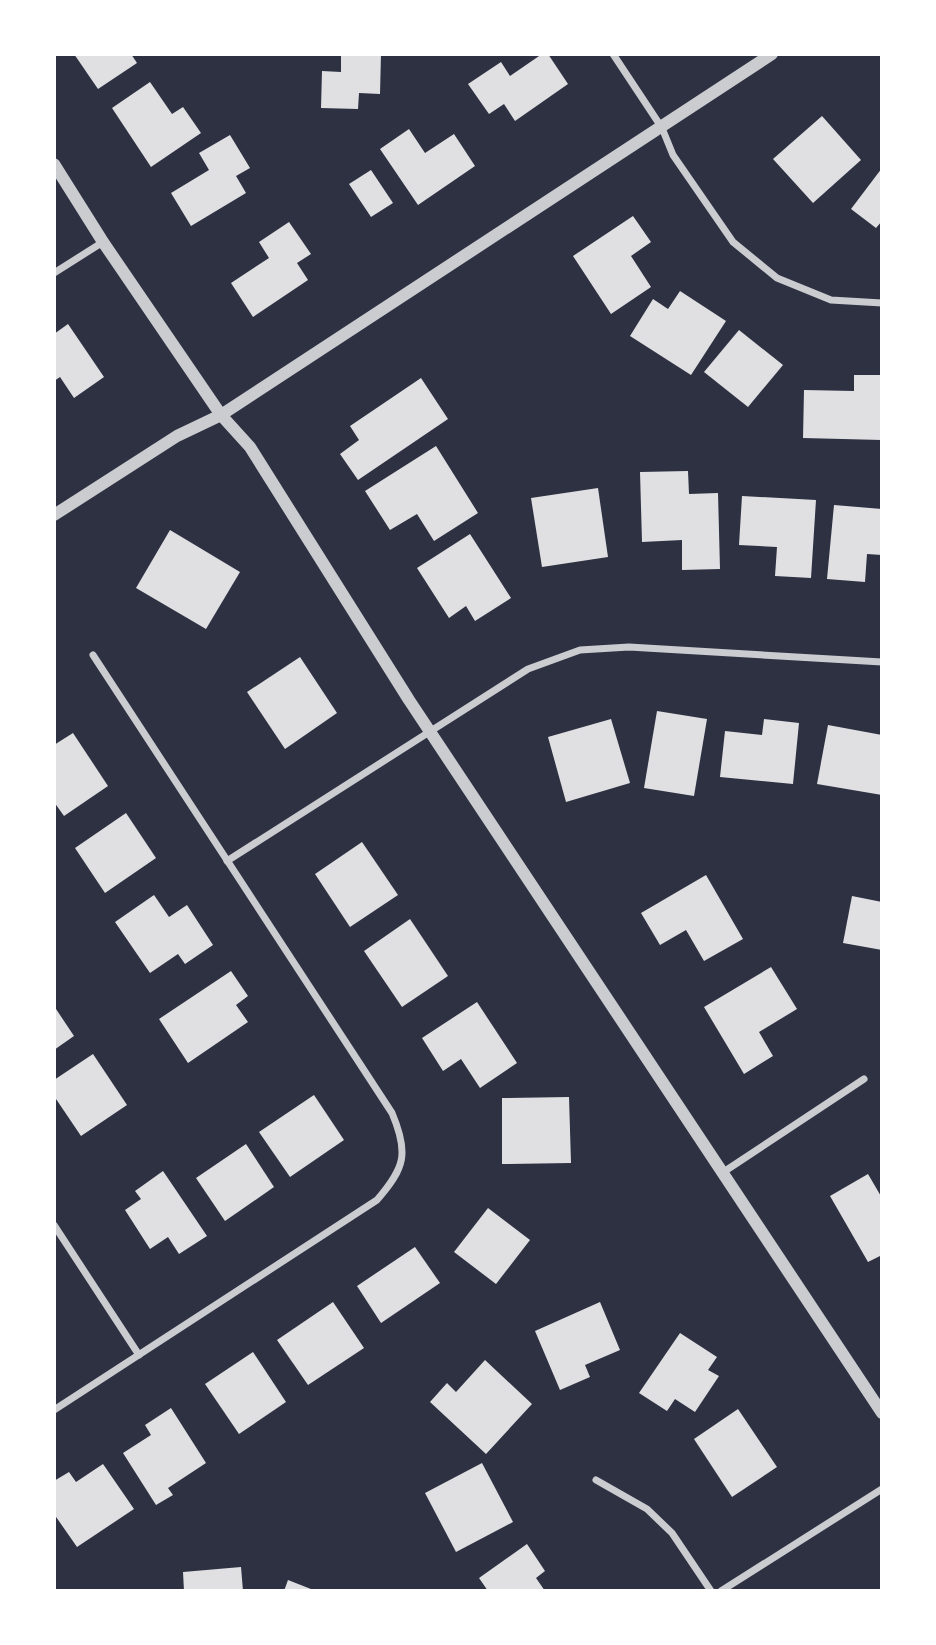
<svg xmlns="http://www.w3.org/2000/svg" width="936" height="1645" viewBox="0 0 936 1645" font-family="'Fira Sans',sans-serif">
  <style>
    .building { fill: #e0e0e3 }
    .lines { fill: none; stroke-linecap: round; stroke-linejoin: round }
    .minor { stroke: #caccd0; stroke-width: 7 }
    .tertiary { stroke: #caccd0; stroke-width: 12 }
  </style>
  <rect width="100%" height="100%" fill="#2d3142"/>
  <g class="building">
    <path d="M74 54H131L137 63 98 89Z"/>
    <path d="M341 54H381L380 94 359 93 358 109 321 108 322 71 341 72Z"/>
    <path d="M542 54H548L568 84 515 121 504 104 489 114 468 84 501 62 510 76Z"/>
    <path d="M150 82 172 114 183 107 201 133 151 167 112 108Z"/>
    <path d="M822 116 861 160 813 203 773 159Z"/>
    <path d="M409 129 425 153 454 134 475 166 418 205 380 149Z"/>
    <path d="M230 135 250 168 236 176 246 193 191 226 171 193 209 170 199 153Z"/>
    <path d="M882 168V221L876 228 851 209Z"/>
    <path d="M371 170 393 203 371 217 349 184Z"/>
    <path d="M633 216 651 242 631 256 651 287 611 314 573 256Z"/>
    <path d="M289 222 311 254 297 263 308 280 253 317 231 283 269 258 259 242Z"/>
    <path d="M680 291 726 321 691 375 630 336 653 299 668 309Z"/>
    <path d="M68 324 104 377 74 398 60 377 54 381V334Z"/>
    <path d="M739 330 783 365 748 407 704 372Z"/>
    <path d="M854 375H882V440L803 438 804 390 854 391Z"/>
    <path d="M421 378 448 419 358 480 340 454 359 440 350 426Z"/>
    <path d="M436 446 478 513 434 541 417 514 390 530 365 491Z"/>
    <path d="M688 471 689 494 718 493 720 569 682 570V540L642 542 640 472Z"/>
    <path d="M598 488 608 557 542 567 531 498Z"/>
    <path d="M742 496 816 500 811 578 775 576 777 547 739 545Z"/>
    <path d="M834 505 882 509V555L867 554 865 582 827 579Z"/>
    <path d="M170 530 240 572 206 629 136 588Z"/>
    <path d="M470 534 511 598 475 621 466 606 449 618 417 568Z"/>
    <path d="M300 657 337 713 285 749 247 692Z"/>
    <path d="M657 711 707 719 694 796 644 788Z"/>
    <path d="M611 719 630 783 566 802 548 737Z"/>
    <path d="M764 719 799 723 793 784 720 777 725 731 762 735Z"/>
    <path d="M828 725 882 735V795L817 784Z"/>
    <path d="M73 733 108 786 64 816 54 802V745Z"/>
    <path d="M126 813 156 858 105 893 75 848Z"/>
    <path d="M362 842 398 895 350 927 315 874Z"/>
    <path d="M706 875 743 939 704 961 686 930 660 945 641 913Z"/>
    <path d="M154 895 169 917 187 905 213 945 185 964 178 954 150 973 115 922Z"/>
    <path d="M852 896 882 902V950L843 943Z"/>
    <path d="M410 919 448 976 402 1007 364 951Z"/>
    <path d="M771 967 797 1009 759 1032 773 1056 744 1074 704 1007Z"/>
    <path d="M231 971 248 996 236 1005 248 1022 188 1063 159 1019Z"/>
    <path d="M477 1002 517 1063 480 1088 461 1059 443 1071 422 1038Z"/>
    <path d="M54 1006 74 1036 54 1050Z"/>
    <path d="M93 1054 127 1105 81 1136 54 1096V1080Z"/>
    <path d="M314 1095 344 1140 290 1177 259 1132Z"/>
    <path d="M569 1097 571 1163 502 1164V1098Z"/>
    <path d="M246 1144 274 1187 225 1221 196 1178Z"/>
    <path d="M163 1171 207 1236 179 1254 168 1237 150 1249 125 1210 141 1199 135 1191Z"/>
    <path d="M868 1174 882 1198V1255L868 1262 830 1196Z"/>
    <path d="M488 1208 530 1240 496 1284 454 1252Z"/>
    <path d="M415 1247 440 1283 381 1323 357 1286Z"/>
    <path d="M333 1302 364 1348 308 1385 277 1340Z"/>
    <path d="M600 1302 620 1350 585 1365 590 1377 560 1390 535 1331Z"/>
    <path d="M680 1333 717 1357 708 1370 719 1376 695 1412 675 1399 667 1411 639 1393Z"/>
    <path d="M253 1352 286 1402 239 1434 205 1384Z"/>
    <path d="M485 1360 532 1404 486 1454 430 1402 447 1383 456 1392Z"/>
    <path d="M171 1408 206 1463 168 1488 173 1495 156 1505 123 1453 151 1435 145 1425Z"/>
    <path d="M738 1409 777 1467 732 1497 694 1439Z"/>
    <path d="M482 1463 513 1522 456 1552 425 1493Z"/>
    <path d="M103 1464 134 1509 77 1547 54 1514V1481L69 1472 76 1482Z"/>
    <path d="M527 1544 545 1571 536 1578 545 1591H488L479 1578Z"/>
    <path d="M241 1567 243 1591H184L183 1572Z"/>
    <path d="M288 1580 316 1591H284Z"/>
  </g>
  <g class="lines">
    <g class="minor">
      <path d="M613 54 662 128 673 155 733 242 777 278 831 300 882 303"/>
      <path d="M54 273 103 242"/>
      <path d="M227 861 528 669 580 650 629 647 882 662"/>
      <path d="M722 1173 864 1079"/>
      <path d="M54 1225 139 1355"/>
      <path d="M54 1410 377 1200C405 1168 409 1153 392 1113L93 655"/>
      <path d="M596 1480 647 1509 672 1533 711 1591"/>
      <path d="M721 1591 882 1489"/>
    </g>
    <g class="tertiary">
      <path d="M54 164 103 242 221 415 250 447 409 700 882 1413"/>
      <path d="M54 515 177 436 221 415 772 54"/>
    </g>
  </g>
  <rect width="936" height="1645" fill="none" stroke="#ffffff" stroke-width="112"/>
</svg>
